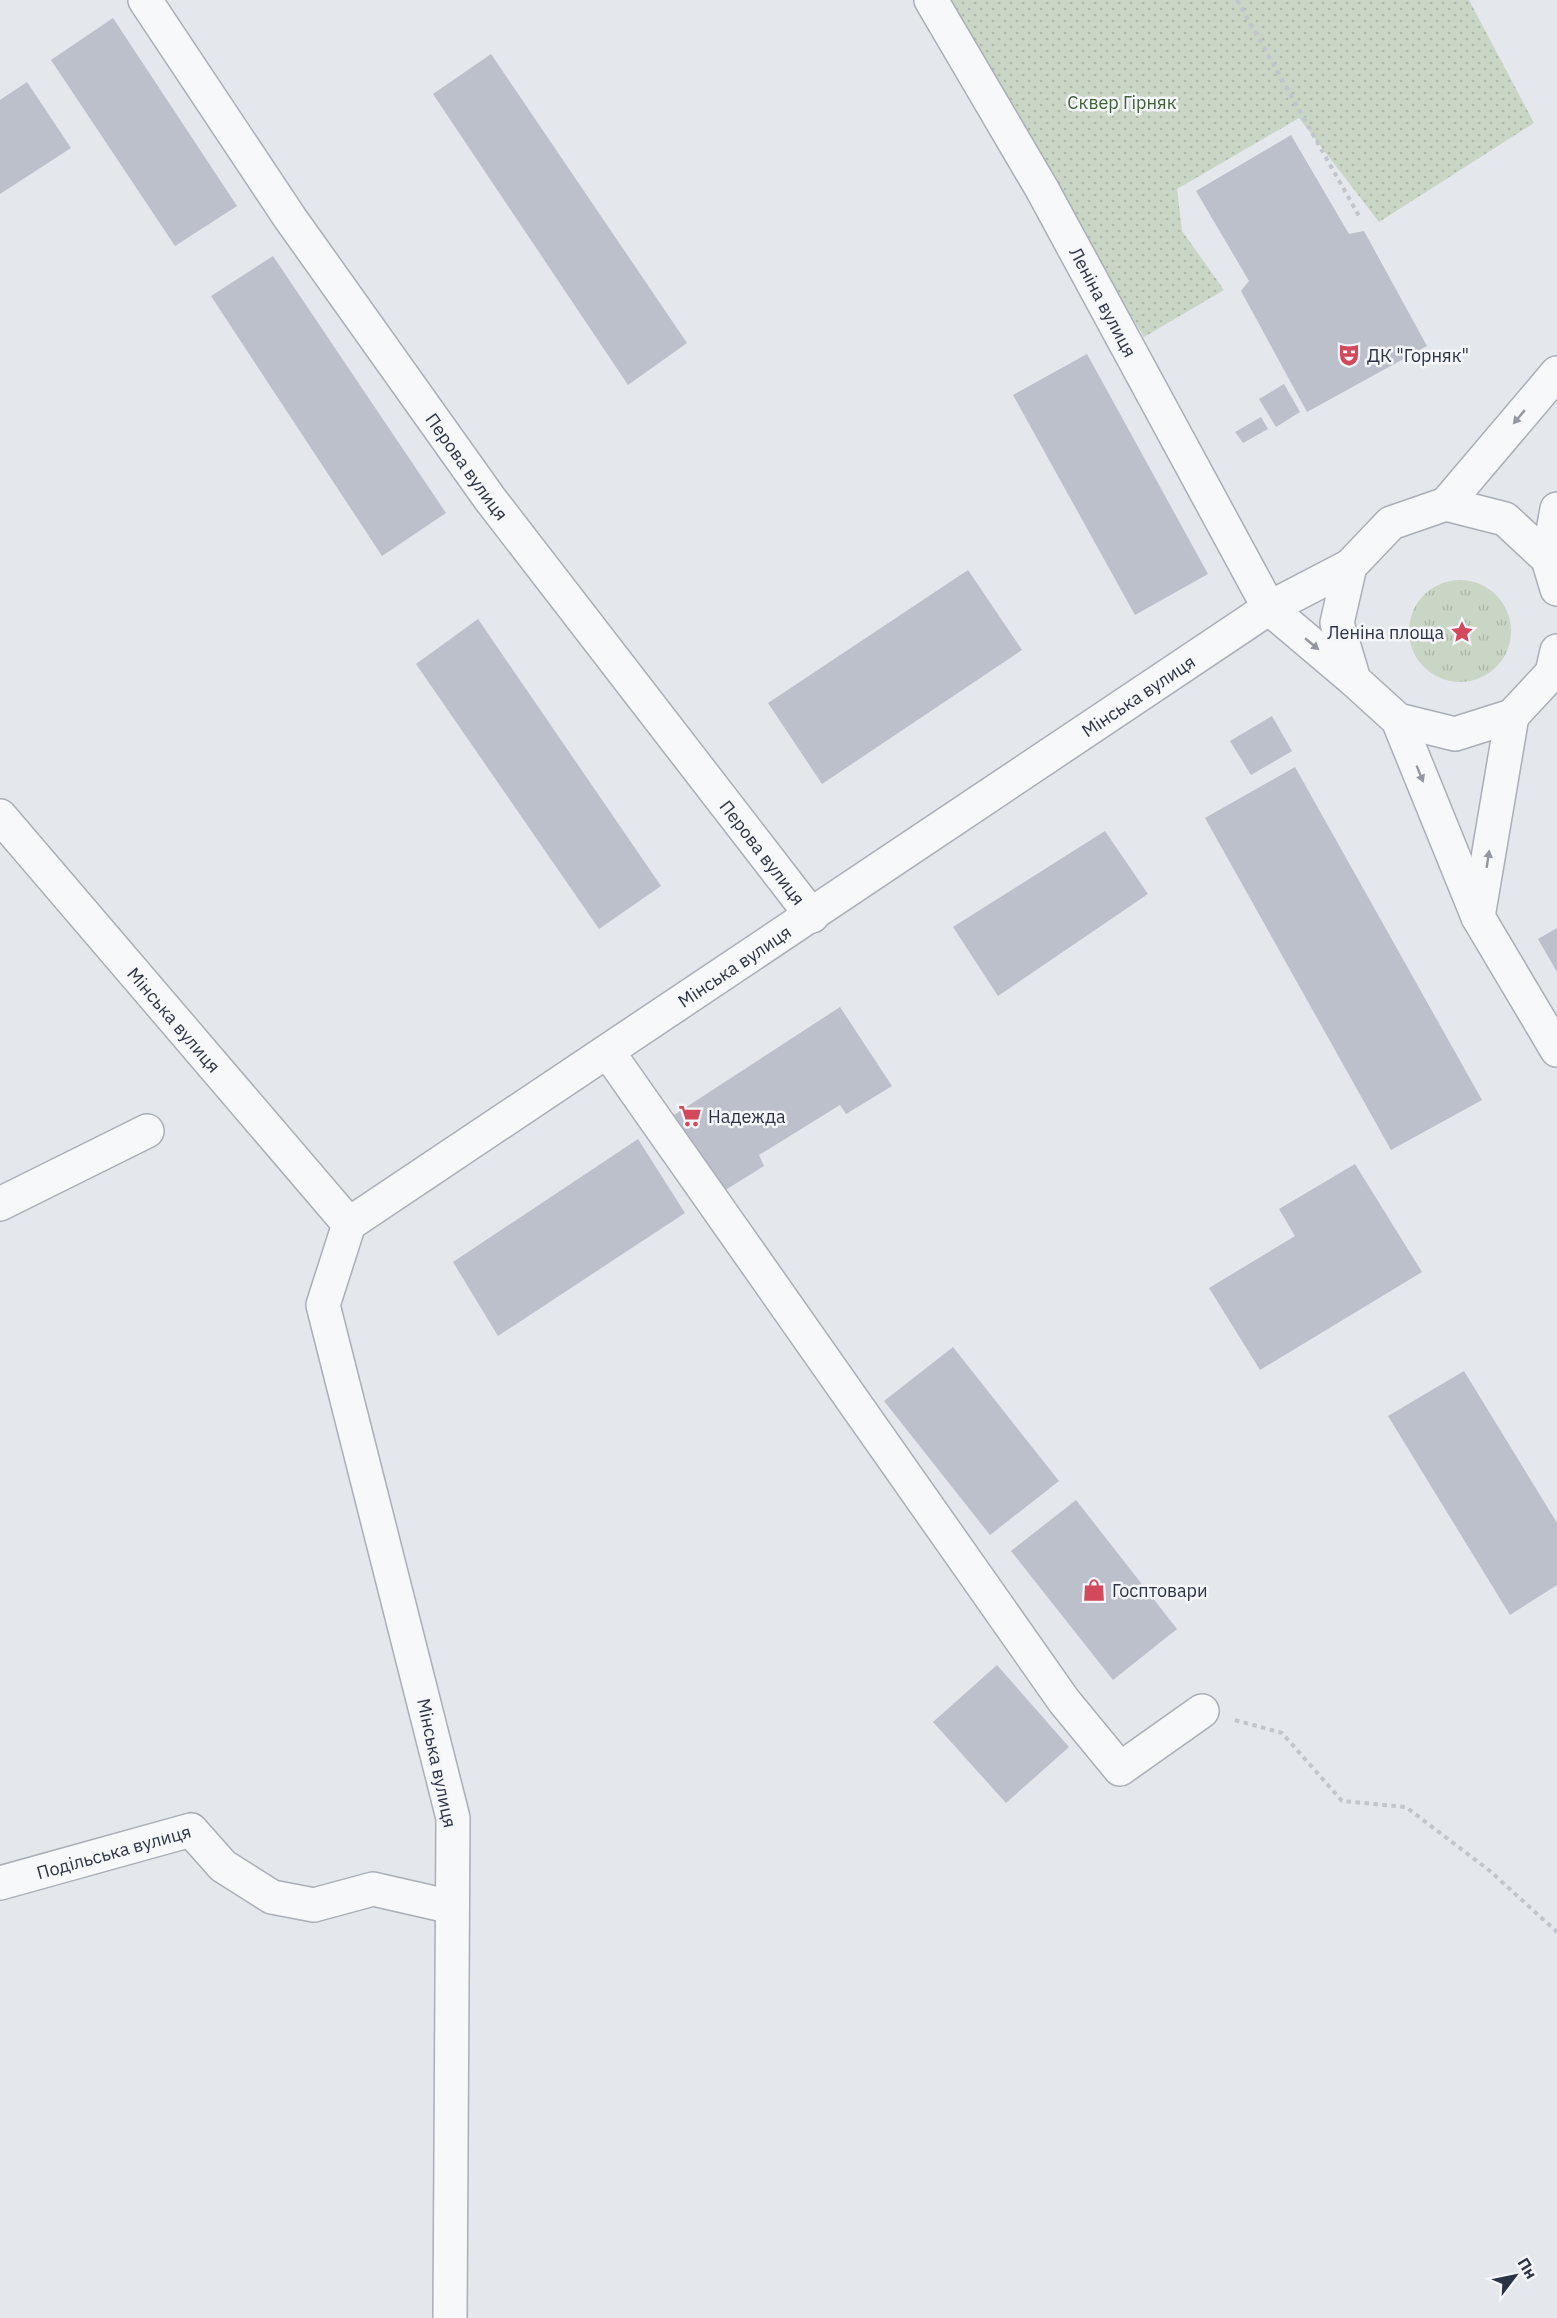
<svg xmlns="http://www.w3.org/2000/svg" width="1557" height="2318" viewBox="0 0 1557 2318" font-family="'IBM Plex Sans',sans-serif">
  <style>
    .grass { fill: url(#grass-tufts) }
    .park { fill: url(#park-dots) }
    .building { fill: #bbc0ca }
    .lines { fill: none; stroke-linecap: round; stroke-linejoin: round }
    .minor-casing { stroke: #a9aeb7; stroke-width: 36 }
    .tertiary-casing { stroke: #a9aeb7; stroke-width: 36 }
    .path { stroke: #c2c5cb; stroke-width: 4; stroke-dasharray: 4.5 4.5; stroke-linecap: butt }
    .minor { stroke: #f7f8fa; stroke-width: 33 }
    .tertiary { stroke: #f7f8fa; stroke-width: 33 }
    .oneway { fill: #9196a0 }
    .labels { text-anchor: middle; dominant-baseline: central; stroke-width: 5; stroke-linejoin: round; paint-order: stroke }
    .park-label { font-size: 18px; fill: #3f6138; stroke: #f4f6f9 }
    .street-label { font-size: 18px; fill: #2b3445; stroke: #f4f6f9 }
    .poi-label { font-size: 18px; fill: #2b3445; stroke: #f4f6f9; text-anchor: start }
  </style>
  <defs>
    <pattern id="grass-tufts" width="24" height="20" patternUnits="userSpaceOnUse" patternTransform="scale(1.5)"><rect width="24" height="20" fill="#c9d6c5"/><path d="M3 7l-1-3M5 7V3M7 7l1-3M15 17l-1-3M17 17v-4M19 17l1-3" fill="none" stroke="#adb8ab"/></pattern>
    <pattern id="park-dots" width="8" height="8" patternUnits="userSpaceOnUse" patternTransform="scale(1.5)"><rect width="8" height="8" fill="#c9d6c5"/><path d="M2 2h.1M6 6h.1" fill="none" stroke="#adb8ab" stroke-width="1.8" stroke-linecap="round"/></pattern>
  </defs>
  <rect width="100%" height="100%" fill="#e4e7ec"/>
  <circle class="grass" cx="1460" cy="631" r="51"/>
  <path class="park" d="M940 0H1469L1534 123 1379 222 1299 118 1177 189 1182 231 1224 290 1144 337Z"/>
  <g class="building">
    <path d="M113 18 237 206 175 246 51 60Z"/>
    <path d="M491 54 687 343 628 385 433 94Z"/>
    <path d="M27 82 71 148 0 194V100Z"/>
    <path d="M1291 135 1349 234 1364 231 1427 346 1307 412 1241 291 1249 281 1196 191Z"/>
    <path d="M273 256 446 513 382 556 211 296Z"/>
    <path d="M1087 354 1208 574 1135 615 1013 395Z"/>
    <path d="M1284 384 1300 412 1276 427 1259 399Z"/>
    <path d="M1261 417 1268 429 1243 443 1235 432Z"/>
    <path d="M968 570 1022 650 822 784 768 703Z"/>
    <path d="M478 619 661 886 599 929 416 664Z"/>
    <path d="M1272 716 1292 751 1251 775 1230 741Z"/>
    <path d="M1295 767 1482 1100 1391 1150 1205 818Z"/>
    <path d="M1105 831 1148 894 998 996 953 927Z"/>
    <path d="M1557 928V972L1538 939Z"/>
    <path d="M840 1007 892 1086 846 1114 840 1105 759 1155 764 1166 719 1194 671 1117Z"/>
    <path d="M638 1139 685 1213 498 1336 453 1262Z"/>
    <path d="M1355 1164 1422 1272 1260 1370 1209 1288 1295 1236 1279 1209Z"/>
    <path d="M953 1347 1059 1481 990 1535 884 1401Z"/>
    <path d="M1464 1371 1557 1523V1585L1510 1615 1388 1416Z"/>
    <path d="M1076 1500 1177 1629 1113 1680 1011 1551Z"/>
    <path d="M997 1665 1069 1747 1006 1803 933 1722Z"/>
  </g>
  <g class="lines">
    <g class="minor-casing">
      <g id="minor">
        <path id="s1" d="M145 0 290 218 490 499 812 916"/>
        <path id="s2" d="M0 816 349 1224"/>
        <path d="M608 1052 1064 1701 1120 1769 1202 1711"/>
        <path d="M0 1204 147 1131"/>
        <path id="s3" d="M0 1883 191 1830 223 1866 272 1897 314 1905 373 1889 452 1907"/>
        <path id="s4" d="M450 2318 453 1818 323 1305 349 1224 1269 608 1042 189 931 0"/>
      </g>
    </g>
    <g class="tertiary-casing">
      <g id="tertiary">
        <path d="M1446 504 1557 373"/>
        <path d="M1548 559 1557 509"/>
        <path d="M1350 566 1269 608 1354 680"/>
        <path d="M1557 589 1548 559 1505 519 1446 504 1391 523 1350 566 1337 623 1354 680 1398 720 1455 734 1512 716 1552 673 1557 651"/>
        <path d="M1398 720 1478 917 1557 1050"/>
        <path d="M1478 917 1512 716"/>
      </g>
    </g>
    <g class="path">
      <path d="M1237 0 1359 216"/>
      <path d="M1235 1720 1282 1733 1342 1801 1406 1807 1490 1871 1557 1932"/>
    </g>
    <use href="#minor" class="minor"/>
    <use href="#tertiary" class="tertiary"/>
  </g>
  <defs><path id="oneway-solid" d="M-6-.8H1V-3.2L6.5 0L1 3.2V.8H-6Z" transform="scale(1.5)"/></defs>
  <g class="oneway">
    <use href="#oneway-solid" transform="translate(1519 417) rotate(130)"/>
    <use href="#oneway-solid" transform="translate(1312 644) rotate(40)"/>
    <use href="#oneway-solid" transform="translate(1420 774) rotate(68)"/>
    <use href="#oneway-solid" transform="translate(1488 859) rotate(-81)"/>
  </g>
  <defs>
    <g id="theatre-bare" transform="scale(1.8)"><path d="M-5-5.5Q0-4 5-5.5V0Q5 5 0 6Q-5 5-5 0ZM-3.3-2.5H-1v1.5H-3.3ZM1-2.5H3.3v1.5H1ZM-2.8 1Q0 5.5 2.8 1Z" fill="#d1495b" stroke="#f4f6f9" stroke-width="2.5" paint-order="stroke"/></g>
    <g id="sight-bare" transform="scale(1.8)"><path d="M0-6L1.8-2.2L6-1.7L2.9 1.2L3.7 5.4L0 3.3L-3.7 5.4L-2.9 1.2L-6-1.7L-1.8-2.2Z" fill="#d1495b" stroke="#f4f6f9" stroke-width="2.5" paint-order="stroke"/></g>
    <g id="supermarket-bare" transform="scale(1.8)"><path d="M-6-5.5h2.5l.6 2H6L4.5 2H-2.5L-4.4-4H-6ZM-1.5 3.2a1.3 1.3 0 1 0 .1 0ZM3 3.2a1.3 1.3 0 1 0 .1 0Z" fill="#d1495b" stroke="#f4f6f9" stroke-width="2.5" paint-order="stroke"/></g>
    <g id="shop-bare" transform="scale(1.8)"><path d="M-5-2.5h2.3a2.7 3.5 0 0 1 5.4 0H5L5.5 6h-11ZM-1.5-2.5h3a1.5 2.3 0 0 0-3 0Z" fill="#d1495b" stroke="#f4f6f9" stroke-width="2.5" paint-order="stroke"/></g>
  </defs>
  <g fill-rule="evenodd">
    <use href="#theatre-bare" x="1349" y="355"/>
    <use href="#sight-bare" x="1462" y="632"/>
    <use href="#supermarket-bare" x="690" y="1116"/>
    <use href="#shop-bare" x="1094" y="1590"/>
  </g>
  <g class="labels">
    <g class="park-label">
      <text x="1122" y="102">Сквер Гірняк</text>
    </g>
    <g class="street-label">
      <text transform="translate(1103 302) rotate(62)">Леніна вулиця</text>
      <text stroke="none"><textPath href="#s1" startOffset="567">Перова вулиця</textPath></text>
      <text stroke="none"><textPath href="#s4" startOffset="2064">Мінська вулиця</textPath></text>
      <text stroke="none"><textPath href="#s1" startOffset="1053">Перова вулиця</textPath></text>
      <text stroke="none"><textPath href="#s4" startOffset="1578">Мінська вулиця</textPath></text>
      <text stroke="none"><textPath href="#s2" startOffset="268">Мінська вулиця</textPath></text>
      <text transform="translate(437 1763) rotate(78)">Мінська вулиця</text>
      <text stroke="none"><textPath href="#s3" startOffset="118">Подільська вулиця</textPath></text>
    </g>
    <g class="poi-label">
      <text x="1367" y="355">ДК "Горняк"</text>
      <text x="1444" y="632" text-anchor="end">Леніна площа</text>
      <text x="708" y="1116">Надежда</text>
      <text x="1112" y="1590">Госптовари</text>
    </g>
  </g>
  <g transform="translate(1515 2276) rotate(58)" stroke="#f4f6f9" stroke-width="4.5" paint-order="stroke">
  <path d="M0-4.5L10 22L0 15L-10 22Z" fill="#2b3445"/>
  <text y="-9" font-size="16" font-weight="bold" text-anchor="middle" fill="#2b3445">Пн</text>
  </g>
</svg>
